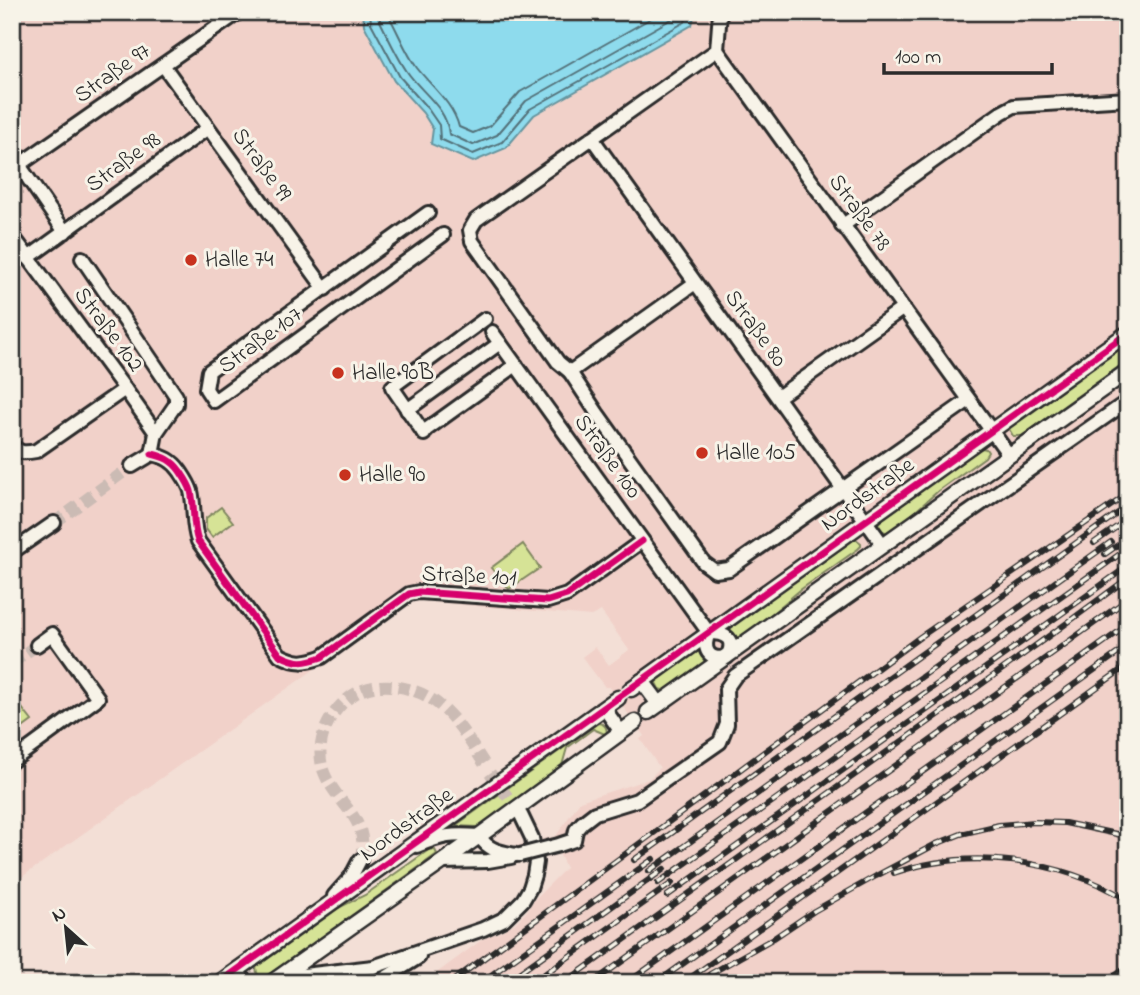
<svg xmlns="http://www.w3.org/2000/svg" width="1140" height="995" viewBox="0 0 1140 995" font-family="'Indie Flower',sans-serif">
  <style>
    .built { fill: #f1d1c9 }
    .green { fill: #d6e396; stroke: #808760; stroke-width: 2 }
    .water { fill: #8edbed; stroke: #66959f; stroke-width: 2 }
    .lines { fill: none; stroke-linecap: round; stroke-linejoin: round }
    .shore { stroke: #537179; stroke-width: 2 }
    .minor-tunnel { stroke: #cbbbb4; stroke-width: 12; stroke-dasharray: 12 6; stroke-linecap: butt }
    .minor-casing { stroke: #2b2b2b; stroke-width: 18 }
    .tertiary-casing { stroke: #2b2b2b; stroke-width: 19 }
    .minor { stroke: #f7f3e8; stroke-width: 12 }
    .tertiary { stroke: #f7f3e8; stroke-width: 14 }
    .rail-casing { stroke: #2b2b2b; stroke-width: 6 }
    .rail { stroke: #f7f3e8; stroke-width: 3.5; stroke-dasharray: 10; stroke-linecap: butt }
    .minor-bridge-casing { stroke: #2b2b2b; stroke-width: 18; stroke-linecap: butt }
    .minor-bridge { stroke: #f7f3e8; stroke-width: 12 }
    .cycleway-casing { stroke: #f7f3e8; stroke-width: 11 }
    .cycleway { stroke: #d6006c; stroke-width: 7 }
    .poi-dot { fill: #c8321e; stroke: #f7f3e8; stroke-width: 2.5 }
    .labels { text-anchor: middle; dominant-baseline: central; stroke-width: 6; stroke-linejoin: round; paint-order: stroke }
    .street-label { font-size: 23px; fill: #2b2b2b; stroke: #f7f3e8 }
    .poi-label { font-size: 23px; fill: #2b2b2b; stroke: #f7f3e8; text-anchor: start }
  </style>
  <rect width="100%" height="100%" fill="#f3dfd6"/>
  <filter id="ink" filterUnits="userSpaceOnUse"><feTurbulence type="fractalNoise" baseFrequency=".0143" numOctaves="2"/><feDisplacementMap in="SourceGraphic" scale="14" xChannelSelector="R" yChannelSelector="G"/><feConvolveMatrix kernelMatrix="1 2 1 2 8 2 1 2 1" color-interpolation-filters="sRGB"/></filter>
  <g filter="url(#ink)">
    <path class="built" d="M12 12H1128V983H423L483 939 498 933 514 924 527 911 534 900 566 868 559 853 519 862 516 846 556 836 580 801 649 779 660 768 640 739 644 736 609 687H605L582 657 595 647 609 665 629 650 601 611 591 616 412 600 12 884Z"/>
    <g class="green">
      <path d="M1128 341V360L1022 436H1013L1009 429 1011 424Z"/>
      <path d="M982 448 986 449 988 452 985 457 938 491 898 527 888 533 880 530 878 524 881 520 979 449Z"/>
      <path d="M221 507 233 522 212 537 206 529V518Z"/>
      <path d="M856 539 861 543V546L858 549 800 590 755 628 740 638C733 637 731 635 730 628L732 624 852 540Z"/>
      <path d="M523 544 540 568 509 589 491 568Z"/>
      <path d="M695 651H702L706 658 704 664 666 691 659 689 656 683 657 678Z"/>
      <path d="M22 708 32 721 13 735 12 714Z"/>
      <path d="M598 723C605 724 607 727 607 735L593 729 567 748 561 769 478 827 455 826Z"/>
      <path d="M430 849 435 850 437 854 266 977H260L257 973 256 967 260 962 330 912 365 895Z"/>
    </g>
    <path class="water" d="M363 12H695L692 25 534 115 506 148 473 162 431 144 433 129 423 113 394 81 364 25Z"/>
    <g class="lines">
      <g class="shore">
        <path d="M370 12 371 23 400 77 428 109 439 125 440 139 473 154 502 142 530 109 685 22 688 12"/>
        <path d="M379 12 380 21C388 37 396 55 406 70 420 92 447 107 449 134L473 145 497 135 526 101 677 16 679 12"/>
        <path d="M389 12 390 18C399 34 406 53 417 68 432 87 453 103 459 127L473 133 490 126 520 92 662 12"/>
      </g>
      <g class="minor-tunnel">
        <path d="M54 523 132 466"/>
        <path d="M12 663 37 645"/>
        <path d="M490 773 521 815"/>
        <path d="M360 860C371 822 342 808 327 779 311 749 326 713 353 695 373 682 399 684 420 693 452 707 469 741 487 768"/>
      </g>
      <g class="minor-casing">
        <g id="minor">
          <path d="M717 50 1009 455"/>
          <path d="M163 65 325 289"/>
          <path d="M592 138 883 545"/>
          <path d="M19 165 65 232"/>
          <path d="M12 170 239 12"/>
          <path d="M428 213 209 371 206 389 214 401 443 235"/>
          <path d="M842 226 1001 113 1014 106 1128 99"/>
          <path d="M12 235 125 389 156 433 152 454"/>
          <path d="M28 258 208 128"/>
          <path d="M82 258 176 396V404L156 433"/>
          <path d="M695 283 570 372 597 413 704 563 715 571 729 569 969 400"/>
          <path d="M492 332 709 633"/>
          <path d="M570 372 558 362 472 241 470 230 476 220 717 50 720 12"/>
          <path d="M778 397 902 309"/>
          <path d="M407 410 500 343"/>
          <path d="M423 432 392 387 485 319"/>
          <path d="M424 434 423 432 516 365"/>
          <path d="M12 445C19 454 26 453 36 451L125 389"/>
          <path d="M152 454C165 457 172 460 180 471 184 477 189 484 191 491 195 507 192 525 198 541L280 655C297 664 305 663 322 657L409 594 419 592 548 601 567 595 642 541"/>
          <path d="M132 466 152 454"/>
          <path d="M12 552 54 523"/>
          <path d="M709 633C726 633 736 639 727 657 708 661 702 649 709 633Z"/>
          <path d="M604 708 621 732"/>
          <path d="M12 761 98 698 52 634 37 645"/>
          <path d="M559 845 574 840 576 830 582 823 595 813 637 800 720 742 727 724 726 689 735 676 1128 401"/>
          <path d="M417 846C443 835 451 834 479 836 489 851 500 852 516 855"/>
          <path d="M442 862 488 861 511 857"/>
          <path d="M334 896 351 877 360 860"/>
          <path d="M237 970 246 983"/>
          <path d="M278 978 373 967 483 929 504 919 523 900 530 888 534 875 536 862 532 838 521 815"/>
          <path d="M377 983 419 957"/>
          <path d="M1115 983 1128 974"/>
        </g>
      </g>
      <g class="tertiary-casing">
        <g id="tertiary">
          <path d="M642 681 659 704"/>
          <path d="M631 689 1128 333"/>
          <path d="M648 712 1128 371"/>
          <path d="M219 983 618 698"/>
          <path d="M271 983 479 836 635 722"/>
        </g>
      </g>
      <use href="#minor" class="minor"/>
      <use href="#tertiary" class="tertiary"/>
      <g class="rail-casing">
        <g id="rail">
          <path d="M1094 543 1128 519"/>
          <path d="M1105 554 1128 538"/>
          <path d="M634 860 1118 513"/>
          <path d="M649 871 1111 542"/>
          <path d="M894 873C969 847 1060 859 1128 900"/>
          <path d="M658 883 1120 554"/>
          <path d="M667 896 1128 566"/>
          <path d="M710 974 774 938 814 911 876 876 936 844 961 834 999 825 1035 822 1065 823 1121 835 1128 838"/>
          <path d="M450 983 920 637 1128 494"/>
          <path d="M480 983 653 859"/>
          <path d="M505 983 664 869"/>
          <path d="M532 983 672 883"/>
          <path d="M564 983 1067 623 1128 578"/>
          <path d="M592 983 1128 599"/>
          <path d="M627 983 1128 625"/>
          <path d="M656 983 1128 646"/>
          <path d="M683 983 1128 665"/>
        </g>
      </g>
      <use href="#rail" class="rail"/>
      <g class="minor-bridge-casing">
        <path id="minor-bridge" d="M520 855 559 845"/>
      </g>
      <use href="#minor-bridge" class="minor-bridge"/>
      <g class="cycleway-casing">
        <g id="cycleway">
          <path d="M152 454C165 457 172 460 180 471 184 477 189 484 191 491 195 507 192 525 198 541L280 655C297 664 305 663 322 657L409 594 419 592 548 601 567 595 642 541"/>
          <path d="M219 983 1128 333"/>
        </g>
      </g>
      <use href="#cycleway" class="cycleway"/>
    </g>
  </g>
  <g class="poi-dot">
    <circle cx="191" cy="260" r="7"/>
    <circle cx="338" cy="373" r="7"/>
    <circle cx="702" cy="453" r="7"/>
    <circle cx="345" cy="475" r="7"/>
  </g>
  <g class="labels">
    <g class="street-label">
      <text transform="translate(113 74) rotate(-35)">Straße 97</text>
      <text transform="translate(124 163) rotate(-36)">Straße 98</text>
      <text transform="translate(261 165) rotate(54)">Straße 99</text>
      <text transform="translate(859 213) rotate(54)">Straße 78</text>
      <text transform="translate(755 329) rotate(54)">Straße 80</text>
      <text transform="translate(108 330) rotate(53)">Straße 102</text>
      <text transform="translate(261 341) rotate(-36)">Straße 107</text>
      <text transform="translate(607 457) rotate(54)">Straße 100</text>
      <text transform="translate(868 495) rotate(-36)">Nordstraße</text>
      <text transform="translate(469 577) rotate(3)">Straße 101</text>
      <text transform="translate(407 825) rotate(-36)">Nordstraße</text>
    </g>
    <g class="poi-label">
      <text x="205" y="260">Halle 74</text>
      <text x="352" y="373">Halle 90B</text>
      <text x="716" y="453">Halle 105</text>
      <text x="359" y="475">Halle 90</text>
    </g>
  </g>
  <rect width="1140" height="995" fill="none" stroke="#f7f3e8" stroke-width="42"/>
  <rect x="21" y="21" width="1098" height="953" fill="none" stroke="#2b2b2b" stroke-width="2.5" filter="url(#ink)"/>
  <g transform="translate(66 928) rotate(333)" stroke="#f7f3e8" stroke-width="5" paint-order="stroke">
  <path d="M0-5L12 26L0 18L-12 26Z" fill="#2b2b2b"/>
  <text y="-10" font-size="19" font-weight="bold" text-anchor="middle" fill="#2b2b2b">N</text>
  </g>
  <path d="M884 63v10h168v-10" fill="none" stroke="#2b2b2b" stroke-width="3.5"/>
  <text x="895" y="63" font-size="21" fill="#2b2b2b" stroke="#f7f3e8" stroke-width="5" paint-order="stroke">100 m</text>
</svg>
